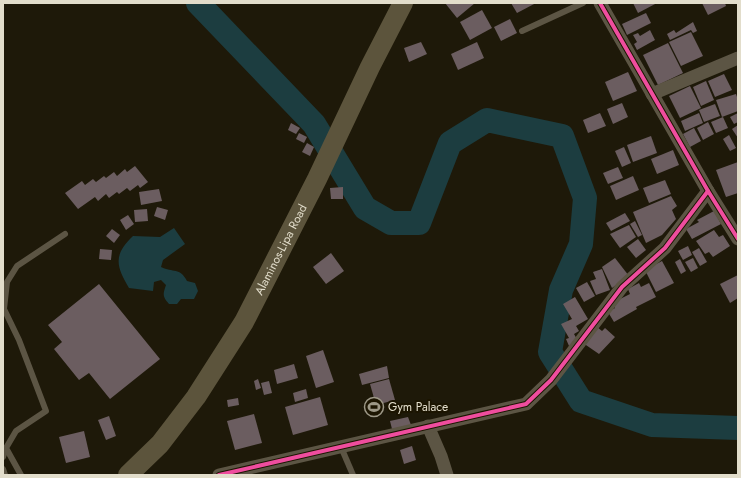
<svg xmlns="http://www.w3.org/2000/svg" width="741" height="478" viewBox="0 0 741 478" font-family="Jost,sans-serif">
  <style>
    .water { fill: #1c3d40 }
    .lines { fill: none; stroke-linecap: round; stroke-linejoin: round }
    .river { stroke: #1c3d40; stroke-width: 24 }
    .building { fill: #6b5d60 }
    .service { stroke: #5c5544; stroke-width: 6 }
    .minor { stroke: #5c5544; stroke-width: 13 }
    .primary { stroke: #5c543c; stroke-width: 20 }
    .cycleway-casing { stroke: #1c1501; stroke-width: 6 }
    .cycleway { stroke: #ef4d9e; stroke-width: 4 }
    .labels { text-anchor: middle; dominant-baseline: central; stroke-width: 4; stroke-linejoin: round; paint-order: stroke }
    .street-label { font-size: 12px; fill: #e2ddcb; stroke: #1c1501 }
    .poi-label { font-size: 12px; fill: #e2ddcb; stroke: #1c1501; text-anchor: start }
  </style>
  <rect width="100%" height="100%" fill="#1e1909"/>
  <path class="water" d="M174 228 185 244 163 260 161 267C173 273 180 267 187 281L195 283 198 291 194 299H181L177 304H169C162 296 163 294 166 285L161 280 154 282 153 291 129 288C116 266 113 255 133 236L160 237Z"/>
  <g class="lines">
    <path class="river" d="M198 3 314 124 365 208 391 223H419L450 143 487 120 562 136 585 198 581 244 561 290 550 352 581 401 652 425 738 428"/>
  </g>
  <g class="building">
    <path d="M445 3H475L457 18Z"/>
    <path d="M511 3H536L517 13Z"/>
    <path d="M633 3H657L638 13Z"/>
    <path d="M702 3H725L726 6 708 15Z"/>
    <path d="M482 10 492 28 470 40 460 22Z"/>
    <path d="M646 13 651 23 627 35 622 24Z"/>
    <path d="M510 19 517 33 501 41 494 27Z"/>
    <path d="M693 22 697 31 693 33 691 30 670 40 667 34 674 30 676 33Z"/>
    <path d="M650 30 655 40 637 50 634 44 637 42 633 35 638 33 640 36Z"/>
    <path d="M691 32 703 56 681 66 669 42Z"/>
    <path d="M421 42 427 54 409 62 404 48Z"/>
    <path d="M477 42 484 58 458 70 451 54Z"/>
    <path d="M668 43 683 73 658 85 643 55Z"/>
    <path d="M628 72 637 91 613 101 605 82Z"/>
    <path d="M724 74 732 90 715 97 708 81Z"/>
    <path d="M706 81 714 100 701 106 693 87Z"/>
    <path d="M690 86 701 108 680 118 669 96Z"/>
    <path d="M736 94 738 100V111L722 117 716 100Z"/>
    <path d="M622 103 628 117 613 124 607 109Z"/>
    <path d="M715 104 720 116 704 122 699 110Z"/>
    <path d="M600 113 606 126 588 133 583 120Z"/>
    <path d="M699 113 703 123 685 131 681 121Z"/>
    <path d="M738 113V122L734 124 730 117Z"/>
    <path d="M723 117 728 128 716 133 711 122Z"/>
    <path d="M708 122 714 134 703 140 697 128Z"/>
    <path d="M291 123 300 128 296 134 288 130Z"/>
    <path d="M738 125V138L732 129Z"/>
    <path d="M694 128 701 141 690 147 683 134Z"/>
    <path d="M299 133 307 137 304 143 296 139Z"/>
    <path d="M729 135 736 148 730 151 723 139Z"/>
    <path d="M651 136 657 153 633 162 627 145Z"/>
    <path d="M307 143 314 147 310 156 302 152Z"/>
    <path d="M624 147 631 163 622 167 615 151Z"/>
    <path d="M673 150 679 165 657 174 651 159Z"/>
    <path d="M738 162V193L726 197 716 170Z"/>
    <path d="M135 166 148 182 140 188 138 185 130 191 127 188 119 194 117 192 109 198 106 194 98 201 95 197 78 209 65 193 82 181 85 185 93 179 96 182 104 176 106 178 114 172 117 176 125 169 127 172Z"/>
    <path d="M618 167 623 178 608 184 603 173Z"/>
    <path d="M633 176 639 190 616 200 610 186Z"/>
    <path d="M665 180 671 194 649 203 643 188Z"/>
    <path d="M343 187V199H331L330 188Z"/>
    <path d="M159 189 162 201 141 205 139 192Z"/>
    <path d="M671 196 677 206 672 210 676 219 662 235 646 243 633 212Z"/>
    <path d="M157 207 168 210 165 220 154 216Z"/>
    <path d="M147 209 148 221 135 222 134 210Z"/>
    <path d="M714 211 721 224 692 239 686 229 699 222 697 220Z"/>
    <path d="M625 213 630 221 611 231 606 223Z"/>
    <path d="M128 215 134 224 126 230 120 220Z"/>
    <path d="M635 221 642 235 638 237 630 224Z"/>
    <path d="M629 225 636 237 620 248 610 234Z"/>
    <path d="M112 229 120 235 114 243 106 236Z"/>
    <path d="M714 230 719 237 723 235 730 246 713 257 709 252 705 254 696 241Z"/>
    <path d="M638 239 646 250 636 258 627 247Z"/>
    <path d="M688 246 692 255 683 260 678 251Z"/>
    <path d="M699 248 707 262 700 266 692 252Z"/>
    <path d="M100 249 112 250 111 260 99 259Z"/>
    <path d="M331 253 344 271 326 284 313 267Z"/>
    <path d="M615 258 629 276 612 288 602 267Z"/>
    <path d="M693 258 698 268 691 272 685 262Z"/>
    <path d="M680 259 686 271 681 274 675 262Z"/>
    <path d="M662 261 674 283 656 292 645 270Z"/>
    <path d="M602 269 610 290 596 295 590 281 596 279 593 272Z"/>
    <path d="M738 275V298L730 303 720 284Z"/>
    <path d="M587 282 595 296 584 302 576 288Z"/>
    <path d="M639 283 641 287 649 283 656 297 636 307 637 309 614 322 608 312 615 308 612 303 630 294 628 289Z"/>
    <path d="M99 284 160 359 110 399 89 373 79 380 54 349 62 342 48 325Z"/>
    <path d="M575 297 588 319 576 326 579 331 574 334 578 341 569 346 566 339 569 338 561 324 572 319 563 304Z"/>
    <path d="M597 327 602 331 605 328 615 337 599 354 583 343Z"/>
    <path d="M323 350 334 382 316 388 306 356Z"/>
    <path d="M294 364 298 378 277 384 274 370Z"/>
    <path d="M387 366 389 378 362 385 359 374Z"/>
    <path d="M258 379 261 388 256 390 254 381Z"/>
    <path d="M389 379 395 400 376 405 370 384Z"/>
    <path d="M269 381 272 393 264 395 261 383Z"/>
    <path d="M306 389 308 398 295 402 293 393Z"/>
    <path d="M320 397 328 425 293 435 285 407Z"/>
    <path d="M238 398 239 405 228 407 227 400Z"/>
    <path d="M254 414 262 443 235 450 227 421Z"/>
    <path d="M109 416 116 436 106 440 98 420Z"/>
    <path d="M408 417 411 425 392 429 390 421Z"/>
    <path d="M84 431 90 457 66 463 59 437Z"/>
    <path d="M412 446 416 460 404 464 400 450Z"/>
  </g>
  <g class="lines">
    <g class="service">
      <path d="M522 31 583 3"/>
      <path d="M341 447 353 475"/>
      <path d="M3 457 6 448"/>
      <path d="M3 469 5 475"/>
      <path d="M21 475 6 448 16 431 46 411 19 340 4 309 7 282 17 266 65 234"/>
    </g>
    <g class="minor">
      <path d="M600 3 708 191 738 239"/>
      <path d="M652 94 738 58"/>
      <path d="M428 426 441 456 447 475"/>
      <path d="M219 475 526 404 551 380 622 287 665 248 708 191"/>
    </g>
    <path class="primary" id="s1" d="M128 475 160 444 196 397 244 322 317 179 370 67 403 3"/>
    <g class="cycleway-casing">
      <g id="cycleway">
        <path d="M600 3 708 191 738 239"/>
        <path d="M219 475 526 404 551 380 622 287 665 248 708 191"/>
      </g>
    </g>
    <use href="#cycleway" class="cycleway"/>
  </g>
  <defs>
    <g id="stadium-ring" transform="scale(1)"><circle r="9.5" fill="#1c1501" stroke="#9d9887" stroke-width="1.5"/><path d="M0-5a6.5 5 0 1 0 0 10a6.5 5 0 1 0 0-10ZM-3.5-1.8h7v3.6h-7Z" fill="#9d9887"/></g>
  </defs>
  <g fill-rule="evenodd">
    <use href="#stadium-ring" x="374" y="407"/>
  </g>
  <g class="labels">
    <g class="street-label">
      <text stroke="none"><textPath href="#s1" startOffset="274">Alaminos-Lipa Road</textPath></text>
    </g>
    <g class="poi-label">
      <text x="388" y="407">Gym Palace</text>
    </g>
  </g>
  <rect width="741" height="478" fill="none" stroke="#e2ddcb" stroke-width="8"/>
</svg>
